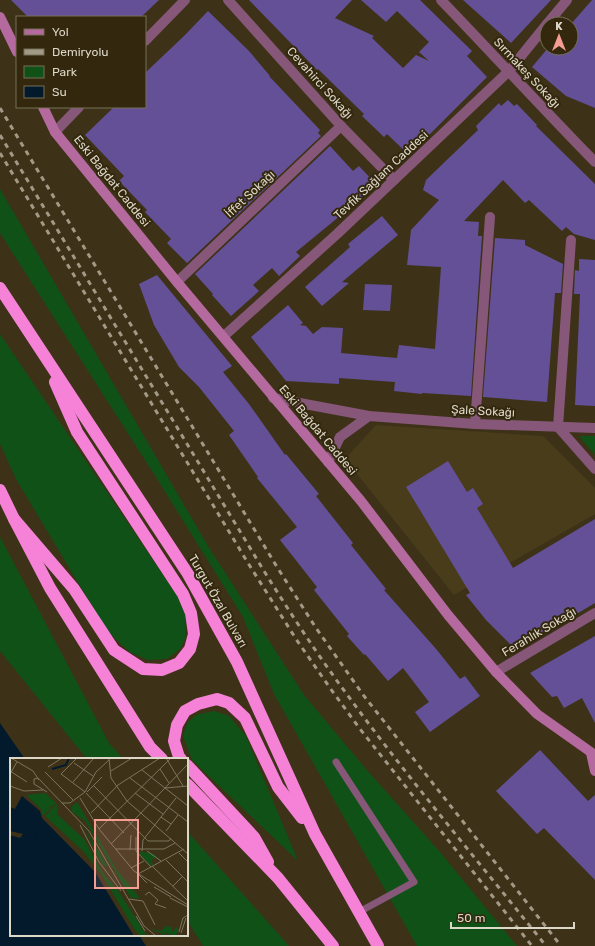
<svg xmlns="http://www.w3.org/2000/svg" width="595" height="946" viewBox="0 0 595 946" font-family="Rubik,sans-serif">
  <style>
    .built { fill: #493c1a }
    .green { fill: #105117 }
    .water { fill: #021a2b }
    .building { fill: #645097 }
    .lines { fill: none; stroke-linecap: round; stroke-linejoin: round }
    .lane { stroke: #865778; stroke-width: 7 }
    .street { stroke: #865778; stroke-width: 10 }
    .secondary { stroke: #b4699f; stroke-width: 10 }
    .highway { stroke: #f682d7; stroke-width: 12 }
    .rail { stroke: #a29a87; stroke-width: 3; stroke-dasharray: 5 5; stroke-linecap: butt }
    .labels { text-anchor: middle; dominant-baseline: central; stroke-width: 4; stroke-linejoin: round; paint-order: stroke }
    .street-label { font-size: 12px; fill: #ddd7c8; stroke: #33280e }
    .inset-river { fill: none; stroke: #021a2b; stroke-width: 2 }
    .inset-road { fill: none; stroke: #7d745e; stroke-width: 1 }
    .view { fill: #f59c93; fill-opacity: 0.15; stroke: #f59c93; stroke-width: 2 }
    .inset-edge { fill: none; stroke: #ddd7c8; stroke-width: 2 }
  </style>
  <rect width="100%" height="100%" fill="#3d3218"/>
  <path class="built" d="M376 425 543 436 595 488V514L454 595 345 459Z"/>
  <g class="green">
    <path d="M0 189 208 546 304 695 366 769 440 852 517 946H417L274 694 243 617 159 482 0 233Z"/>
    <path d="M0 334 178 597 185 615 186 637 180 649 167 659 148 660 130 652 107 631 16 479 0 444Z"/>
    <path d="M579 436H595V455Z"/>
    <path d="M0 537 109 743 123 759H87L0 651Z"/>
    <path d="M214 711 229 716 246 736 298 861 192 760 183 736 188 722 196 715Z"/>
    <path d="M187 831 289 946H203L187 920Z"/>
  </g>
  <path class="water" d="M0 723 25 759H11V935H139L146 946H0Z"/>
  <g class="building">
    <path d="M11 0H159L141 17H28Z"/>
    <path d="M249 0H352L335 18 374 36 372 38 403 68 416 55 429 61 419 52 429 42 397 11 386 22 361 0H420L472 51 467 56 487 77 409 155 387 134 384 137 362 116 364 114 318 69 317 70Z"/>
    <path d="M463 0H551L511 43Z"/>
    <path d="M592 0H595V108L566 96 532 67 548 48H571V24Z"/>
    <path d="M208 11 249 51 270 76H269L320 130 318 133 321 136 187 263 167 243 171 239 145 212 147 210 119 181 124 176 85 135 114 107H145V73L185 35Z"/>
    <path d="M508 100 514 106 517 104 537 125 536 126 595 184V240L574 234 566 227 562 231 529 200 525 203 503 180 464 221 479 222 478 236H482L471 396 422 393V394L394 391 395 382 339 378V384L286 381 251 337 288 305 303 323 300 325 306 326 313 334 322 327 343 328 341 353 397 358 399 345 435 349 441 267 407 265 411 230 439 200 423 190 426 180 478 130 476 126 499 103 501 106Z"/>
    <path d="M330 146 353 171 359 166 376 184 347 212 346 211 296 252 300 256 279 276 272 268 253 285 259 291 231 316 212 295 213 294 195 274Z"/>
    <path d="M382 216 398 235 342 282 349 283 322 306 305 287 350 247 348 244Z"/>
    <path d="M495 238 525 240V245L563 264 561 293H555L547 402 483 397Z"/>
    <path d="M579 259 595 260V406L575 405 580 294H574L575 270 579 271Z"/>
    <path d="M157 275 232 366 223 372 249 404 285 455 286 454 319 494 316 496 353 543 351 545 386 589 384 590 437 650 460 679 465 676 480 696 430 732 415 712 429 702 403 668 388 681 365 654 364 655 347 636 349 634 314 590 317 587 280 540 297 527 257 478 258 477 229 435 234 431 199 387 179 367 154 325 139 284Z"/>
    <path d="M365 284 392 285 390 311 363 310Z"/>
    <path d="M448 461 467 492 473 488 483 504 477 508 513 568 595 519V603L516 650 486 620 466 595 470 593 406 487Z"/>
    <path d="M595 636V723L582 698 564 708 557 696 552 697 530 673Z"/>
    <path d="M540 750 588 801 595 795V880L544 828 537 834 496 791Z"/>
  </g>
  <g class="lines">
    <path class="lane" d="M336 762 414 882 359 912"/>
    <g class="street">
      <path d="M228 0 341 126 394 180"/>
      <path d="M441 0C493 54 543 109 595 162"/>
      <path d="M547 24 567 0"/>
      <path d="M145 41 185 0"/>
      <path d="M55 132 79 107"/>
      <path d="M571 240 558 427 595 469"/>
      <path d="M177 282 341 126"/>
      <path d="M224 336 337 234 509 71 547 24"/>
      <path d="M273 398 369 416 475 424 595 428"/>
      <path d="M475 424 490 217"/>
      <path d="M328 462 340 437 369 416"/>
      <path d="M496 672 595 613"/>
    </g>
    <g class="secondary">
      <path d="M0 17 17 52"/>
      <path d="M43 107 55 132 177 282 361 501 448 615 496 672 537 714 595 755"/>
      <path d="M591 753 595 771"/>
    </g>
    <g class="highway">
      <path d="M0 288 188 574 237 662 315 834 378 946"/>
      <path d="M0 490 14 519 50 588 150 747 162 759"/>
      <path d="M14 519 74 589 114 650 143 669 162 670 179 663 190 649 194 634 191 613 183 594 77 432 55 382"/>
      <path d="M181 759 179 757 174 741 177 725 185 711 198 704 217 699 229 703 245 718 278 787 302 818"/>
      <path d="M187 765 254 837 268 862"/>
      <path d="M187 784 278 878 333 946"/>
    </g>
    <g class="rail">
      <path d="M0 108 277 567 316 628 364 696 561 946"/>
      <path d="M0 135 264 571C289 611 315 651 343 689 407 777 478 861 546 946"/>
      <path d="M0 153 248 563 296 639 330 688 360 729 532 946"/>
    </g>
  </g>
  <g class="labels">
    <g class="street-label">
      <text transform="translate(527 73) rotate(47)">Sırmakeş Sokağı</text>
      <text transform="translate(320 83) rotate(48)">Cevahirci Sokağı</text>
      <text transform="translate(381 175) rotate(-43)">Tevfik Sağlam Caddesi</text>
      <text transform="translate(112 181) rotate(51)">Eski Bağdat Caddesi</text>
      <text transform="translate(250 194) rotate(-43)">İffet Sokağı</text>
      <text transform="translate(483 411) rotate(3)">Şale Sokağı</text>
      <text transform="translate(318 430) rotate(50)">Eski Bağdat Caddesi</text>
      <text transform="translate(218 601) rotate(60)">Turgut Özal Bulvarı</text>
      <text transform="translate(539 632) rotate(-31)">Ferahlık Sokağı</text>
    </g>
  </g>
  <g transform="translate(10 758)">
    <rect width="178" height="178" fill="#3d3218"/>
    <path d="M35 35 46 45 42 49 39 47 41 50 33 58 31 51 16 37ZM67 44 107 112 130 140H121L75 63 62 54V48ZM47 46V56L74 81 93 115 107 131 137 178H130L125 172 92 117 73 93 35 58ZM75 70 98 109H97L93 107 86 96ZM127 93 144 96 147 99 141 102 143 107 141 108ZM156 168 162 169V174L168 168V175L164 178 151 173 156 176 154 177 140 170 151 173Z" fill="#105117"/>
    <path d="M12 38 30 53 32 60 85 114 124 178H0V77L10 80 13 76 0 73V49L5 51Z" fill="#021a2b"/>
    <path class="inset-river" d="M42 11 56 7 59 0M6 49 46 81 56 100 76 178M7 49 13 65M8 51 25 75 29 90 31 145 37 178M0 57 21 72 26 88 16 104 0 109M0 59 18 73 24 85 13 100 0 104M37 75 42 85 62 178M0 84 15 85 18 80 15 69"/>
    <path class="inset-road" d="M1 0 23 13 29 22M67 0 51 16 75 34M99 0 101 20 117 43 178 96M156 0 173 28M64 5 83 18M38 9 52 0M150 11 159 25M132 12 178 48M0 13 17 24M101 13 122 0M35 14 63 42M0 16 7 4M120 20 178 64M63 24 84 0M83 27 138 83H159L161 80M0 28 14 33M155 30 178 28M14 33 33 32M37 34 24 26V21L28 20 79 73 134 168 146 178M77 34 92 19M76 35 114 75M125 35 153 56M70 40 89 71 124 113 178 147M52 45H60L75 34 86 14 99 2M81 55 108 27 150 0M151 59 161 66M70 67 89 104 111 133M89 71 161 0M156 73 168 57M126 79V93L141 109M101 86 178 6M106 91H154L165 85M120 92 121 77M132 93 133 82 166 40M137 93 151 103M169 95 178 104M156 102 178 124M142 108 178 143M121 110 134 103M128 116 174 91M128 116 137 125M163 128 172 119M144 129 161 139M135 137 139 134 148 142 145 146 156 150M160 140 178 149M119 141 133 143 145 167M126 158 135 173M169 174 173 160 178 157M171 175 176 160"/>
    <path class="view" d="M85 62H128V130H85Z"/>
    <rect width="178" height="178" class="inset-edge"/>
  </g>
  <rect x="16" y="16" width="130" height="92" fill="#33280e" stroke="#776e58"/>
  <rect x="24" y="29" width="20" height="6" fill="#b4699f" stroke="#776e58"/>
  <text x="52" y="36" font-size="12" fill="#ddd7c8">Yol</text>
  <rect x="24" y="49" width="20" height="6" fill="#a29a87" stroke="#776e58"/>
  <text x="52" y="56" font-size="12" fill="#ddd7c8">Demiryolu</text>
  <rect x="24" y="66" width="20" height="12" fill="#105117" stroke="#776e58"/>
  <text x="52" y="76" font-size="12" fill="#ddd7c8">Park</text>
  <rect x="24" y="86" width="20" height="12" fill="#021a2b" stroke="#776e58"/>
  <text x="52" y="96" font-size="12" fill="#ddd7c8">Su</text>
  <g transform="translate(559 36)"><circle r="19" fill="#33280e" stroke="#776e58"/>
  <path d="M0-3L7 15L0 10L-7 15Z" fill="#f59c93"/>
  <text y="-6" font-size="11" font-weight="bold" text-anchor="middle" fill="#ddd7c8">K</text>
  </g>
  <path d="M451 922v6h123v-6" fill="none" stroke="#ddd7c8" stroke-width="2"/>
  <text x="457" y="922" font-size="12" fill="#ddd7c8" stroke="#33280e" stroke-width="3" paint-order="stroke">50 m</text>
</svg>
